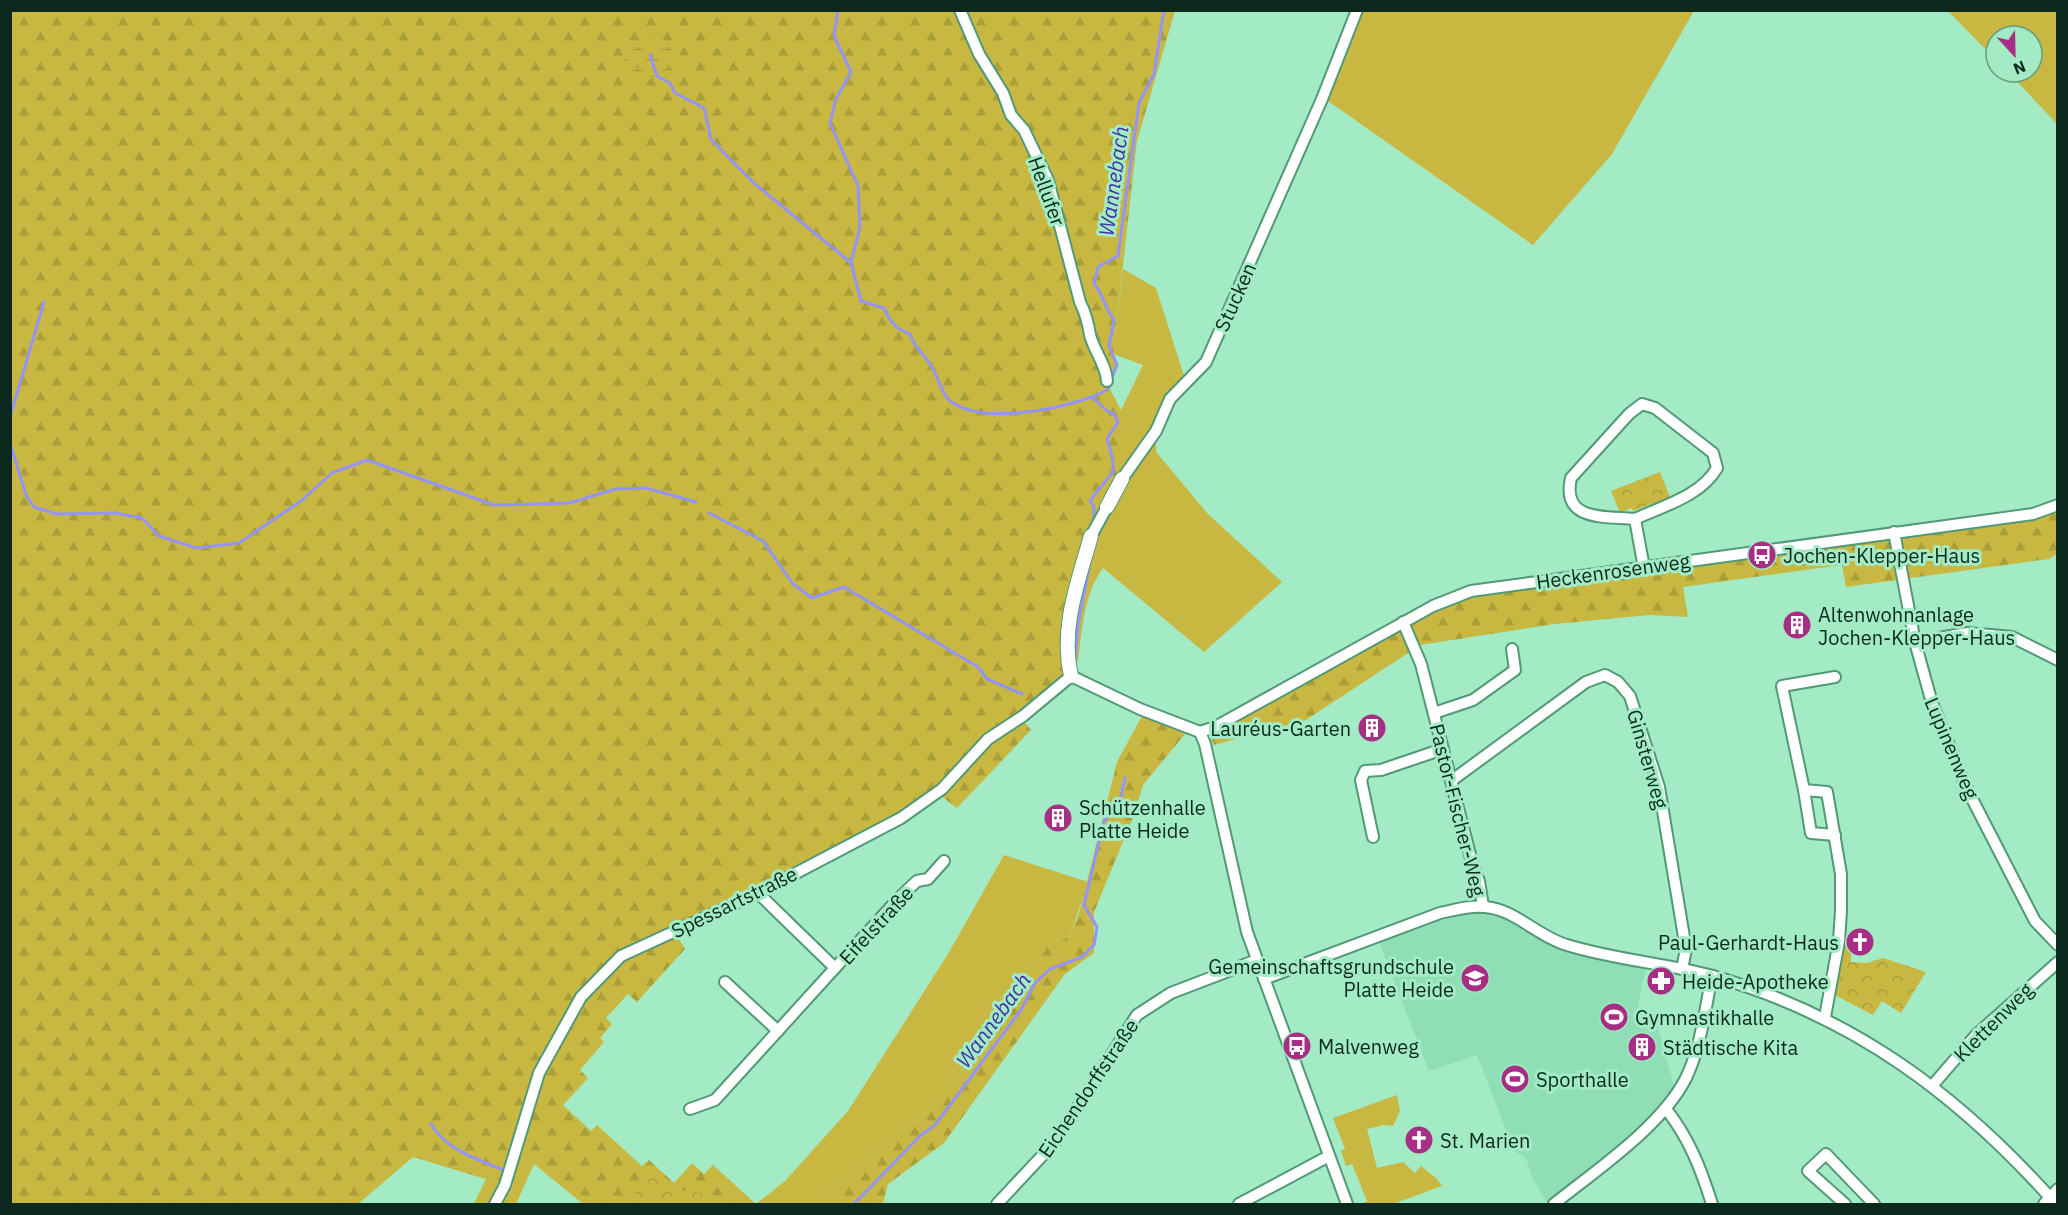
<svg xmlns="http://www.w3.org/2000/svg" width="2068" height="1215" viewBox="0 0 2068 1215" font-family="'IBM Plex Sans',sans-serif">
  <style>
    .built { fill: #8fdeb6 }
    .grass { fill: #c8b842 }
    .forest { fill: url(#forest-firs) }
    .wetland { fill: url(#wetland-marsh) }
    .park { fill: url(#park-crowns) }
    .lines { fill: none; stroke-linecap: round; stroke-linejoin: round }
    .stream { stroke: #9394fc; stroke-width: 3 }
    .minor-casing { stroke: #529976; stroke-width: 14 }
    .tertiary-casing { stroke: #529976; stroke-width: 16 }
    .minor { stroke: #fff; stroke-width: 10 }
    .tertiary { stroke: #fff; stroke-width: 14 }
    .labels { text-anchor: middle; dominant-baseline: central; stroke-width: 6; stroke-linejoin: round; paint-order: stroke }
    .street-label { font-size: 20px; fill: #0b291c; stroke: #a2ebc5 }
    .poi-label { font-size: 20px; fill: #0b291c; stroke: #a2ebc5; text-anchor: start }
    .water-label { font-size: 21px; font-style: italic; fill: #4131a7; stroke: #a2ebc5 }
  </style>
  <defs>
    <pattern id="forest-firs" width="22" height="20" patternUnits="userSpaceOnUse" patternTransform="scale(1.5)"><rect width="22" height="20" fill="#c8b842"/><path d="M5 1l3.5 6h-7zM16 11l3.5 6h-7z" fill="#aa9e39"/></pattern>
    <pattern id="wetland-marsh" width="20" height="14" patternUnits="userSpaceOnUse" patternTransform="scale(1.5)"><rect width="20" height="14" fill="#c8b842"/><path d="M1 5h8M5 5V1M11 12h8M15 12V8" fill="none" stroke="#aa9e39"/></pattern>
    <pattern id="park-crowns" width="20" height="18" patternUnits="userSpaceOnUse" patternTransform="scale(1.5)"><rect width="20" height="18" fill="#c8b842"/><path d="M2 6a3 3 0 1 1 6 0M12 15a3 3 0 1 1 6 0" fill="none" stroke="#aa9e39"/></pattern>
  </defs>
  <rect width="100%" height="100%" fill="#a2ebc5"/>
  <path class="built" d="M1483 906 1542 934 1647 962 1638 1005 1657 1023 1676 1094 1666 1109 1554 1204H1548L1532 1177 1526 1158 1514 1151 1477 1055 1429 1071 1377 937 1440 913Z"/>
  <g class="grass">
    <path d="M1355 11H1694L1612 154 1533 245 1321 96Z"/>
    <path d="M1948 11H2057V124L2008 72H2032V36H1996V60Z"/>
    <path d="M1123 269 1156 288 1186 382 1156 431V452L1208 514 1282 582 1204 652 1103 568C1084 594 1082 629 1078 661L1075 662 1069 652 1091 536 1125 430 1121 410 1143 365 1113 354Z"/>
    <path d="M1004 855 1088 882 1070 936 1045 948 1028 988 936 1104 829 1189 825 1204H756L785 1181 848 1111 948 954Z"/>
    <path d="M1397 1095 1400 1111 1393 1126 1384 1125 1367 1129 1377 1168 1403 1162 1415 1173 1421 1166 1437 1179 1442 1186 1393 1204H1360L1367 1201 1352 1164 1346 1166 1341 1151 1345 1149 1333 1118Z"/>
    <path d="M513 1159 534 1164 516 1204H474L486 1179 505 1185Z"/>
  </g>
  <g class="forest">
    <path d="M10 11H1175L1137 141 1113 354 1117 365 1110 389 1122 412 1125 430 1126 445 1122 479 1091 536 1071 604V676L1019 716 1031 730 957 808 937 793 901 818 675 932 685 949 637 1002 628 994 606 1018 612 1024 600 1038 604 1042 580 1070 588 1078 563 1105 591 1131 597 1125 642 1166 649 1160 674 1183 692 1163 704 1174 713 1165 756 1204H583L534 1164 513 1159 505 1185 413 1157 358 1204H11Z"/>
    <path d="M2057 507V554L2049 559 1846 587 1842 565 1683 587 1688 617 1650 615 1555 624 1420 645 1306 720 1214 745 1210 735 1435 610 1472 595 2034 518 2052 513Z"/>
    <path d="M1143 714 1178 727 1185 734 1143 785 1134 815 1094 912V953L1065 974 944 1143 888 1184 883 1203 825 1204 829 1189 936 1104 1028 988 1045 948 1070 936 1079 913 1117 762Z"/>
  </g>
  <path class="wetland" d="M649 39 671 48 673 65 651 79 631 80 624 66 625 55Z"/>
  <g class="park">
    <path d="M1660 472 1670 497 1633 511 1632 508 1620 513 1611 491Z"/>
    <path d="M1839 941 1851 945V962L1867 963 1883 958 1926 972 1901 1013 1882 1001 1873 1015 1829 992Z"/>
    <path d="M651 1167 681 1190 724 1197 719 1204H650L632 1192Z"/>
  </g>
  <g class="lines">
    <g class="stream">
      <path d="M838 10 834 36 851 72 836 99 830 123 858 186 860 227 851 263 861 301 884 308C890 321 895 329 910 334 914 347 923 353 930 364 937 374 941 392 949 400 980 426 1058 409 1092 397"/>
      <path d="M650 55 657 76 670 83 675 93 704 108 711 139 724 153 755 184 851 263"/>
      <path d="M10 417 44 302"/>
      <path d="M10 443 26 495 34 507 57 514 115 513 142 518 159 536 196 548 239 543 301 501 332 473 367 460 494 505 569 503 616 489 646 488 696 502"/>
      <path d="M709 513 763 541 793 584 812 598 844 587 978 667 987 679 1022 694"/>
      <path d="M1094 523V507L1090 501C1110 469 1121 482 1107 439L1118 422 1114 414 1107 411 1092 397 1107 390 1117 365 1109 346 1114 320C1105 308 1103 295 1094 283L1098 267 1118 256 1139 103 1154 74 1164 10"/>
      <path d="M1075 662 1078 625 1089 568"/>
      <path d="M431 1124C448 1152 478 1159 506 1171"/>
      <path d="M854 1204 920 1136 935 1125 1021 1010 1035 983 1050 969 1082 957 1094 945 1097 927 1084 905 1104 821 1119 805 1125 778"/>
    </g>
    <g class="minor-casing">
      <g id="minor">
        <path d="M960 10 979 54 1003 93 1011 115 1024 130 1048 180 1080 302C1086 314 1088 322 1090 335 1094 351 1106 364 1107 381"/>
        <path d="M1122 479 1156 431 1170 399 1206 362 1322 99 1357 10"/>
        <path d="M1635 519C1605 516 1561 522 1571 478L1629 414 1642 404 1655 408 1713 453 1717 468C1701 496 1663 506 1635 519L1644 568"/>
        <path d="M1894 532 1915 642 1932 703 1966 787 2035 921 2058 945"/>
        <path d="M1091 536 1107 507"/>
        <path d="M1403 622 1421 664 1473 866 1479 881 1483 906"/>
        <path d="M1915 642 1968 633 2012 637 2058 660"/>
        <path d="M1434 713 1473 700 1515 670 1512 649"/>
        <path d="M1200 732 1215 727 1433 606 1471 591 2033 514 2058 505"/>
        <path d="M1451 781 1586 682 1605 675 1618 682 1630 696 1659 787 1686 949 1682 969"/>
        <path d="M1804 790 1811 833 1835 835"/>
        <path d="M1373 837 1361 780 1365 771 1381 770 1443 749"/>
        <path d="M835 968 899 898 917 881 928 879 944 861"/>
        <path d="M1264 979 1440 913C1455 910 1470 905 1485 907 1515 909 1538 937 1567 945 1615 960 1665 963 1713 976 1855 1017 1959 1095 2056 1204"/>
        <path d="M725 982 778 1031"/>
        <path d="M1825 1017 1839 941 1841 911V874L1827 792 1804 790 1782 686 1835 677"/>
        <path d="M1932 1086 1976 1035 2058 962"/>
        <path d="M690 1109 715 1100 835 968 758 893"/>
        <path d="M1666 1109C1689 1138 1701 1169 1712 1204"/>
        <path d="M495 1204 505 1185 539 1073 581 997 621 956 758 893 901 818 942 789 988 739 1023 716 1071 676 1140 709 1200 732 1205 744 1247 932 1347 1204"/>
        <path d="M997 1204 1056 1141 1137 1015 1171 993 1257 960"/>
        <path d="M1239 1204 1329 1156"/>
        <path d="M1554 1204C1595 1171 1662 1126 1686 1078 1701 1047 1705 1009 1712 976"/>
        <path d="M1845 1204 1808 1171 1826 1154 1874 1204"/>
        <path d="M2044 1204 2058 1189"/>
      </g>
    </g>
    <g class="tertiary-casing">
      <g id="tertiary">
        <path d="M1107 507 1122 479"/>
        <path d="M1071 676C1060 628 1078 582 1091 536"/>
      </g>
    </g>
    <use href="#minor" class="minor"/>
    <use href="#tertiary" class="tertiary"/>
  </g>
  <defs>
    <g id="bus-disc" transform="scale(1.5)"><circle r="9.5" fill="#a62e84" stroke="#a2ebc5"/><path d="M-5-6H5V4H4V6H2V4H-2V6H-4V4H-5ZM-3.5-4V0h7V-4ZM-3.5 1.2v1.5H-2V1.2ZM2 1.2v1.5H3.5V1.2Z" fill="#fff"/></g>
    <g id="building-disc" transform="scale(1.5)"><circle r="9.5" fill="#a62e84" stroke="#a2ebc5"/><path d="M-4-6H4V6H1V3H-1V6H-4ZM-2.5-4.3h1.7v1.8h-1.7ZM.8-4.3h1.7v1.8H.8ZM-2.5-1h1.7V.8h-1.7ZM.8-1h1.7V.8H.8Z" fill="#fff"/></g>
    <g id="church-disc" transform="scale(1.5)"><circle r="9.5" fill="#a62e84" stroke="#a2ebc5"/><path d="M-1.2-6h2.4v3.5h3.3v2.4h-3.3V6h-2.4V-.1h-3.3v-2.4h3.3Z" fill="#fff"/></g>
    <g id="school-disc" transform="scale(1.5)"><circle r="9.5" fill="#a62e84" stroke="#a2ebc5"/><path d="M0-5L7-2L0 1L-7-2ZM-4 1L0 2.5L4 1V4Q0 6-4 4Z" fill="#fff"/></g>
    <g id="pharmacy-disc" transform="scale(1.5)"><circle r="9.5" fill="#a62e84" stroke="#a2ebc5"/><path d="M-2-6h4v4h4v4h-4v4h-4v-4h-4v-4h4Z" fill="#fff"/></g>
    <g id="stadium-disc" transform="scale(1.5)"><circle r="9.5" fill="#a62e84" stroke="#a2ebc5"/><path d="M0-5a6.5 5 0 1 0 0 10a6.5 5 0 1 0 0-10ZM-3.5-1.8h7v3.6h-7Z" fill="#fff"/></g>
  </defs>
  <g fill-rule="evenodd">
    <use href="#bus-disc" x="1762" y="555"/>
    <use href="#building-disc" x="1797" y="625"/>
    <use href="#building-disc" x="1372" y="728"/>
    <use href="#building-disc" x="1058" y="818"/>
    <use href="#church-disc" x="1860" y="942"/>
    <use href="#school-disc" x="1475" y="978"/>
    <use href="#pharmacy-disc" x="1661" y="981"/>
    <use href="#stadium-disc" x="1614" y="1017"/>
    <use href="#bus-disc" x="1297" y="1046"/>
    <use href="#building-disc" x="1642" y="1047"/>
    <use href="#stadium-disc" x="1515" y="1079"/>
    <use href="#church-disc" x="1419" y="1140"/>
  </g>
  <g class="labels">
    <g class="street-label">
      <text transform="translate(1047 191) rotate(70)">Hellufer</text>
      <text transform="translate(1235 297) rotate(-66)">Stucken</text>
      <text transform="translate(1613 571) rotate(-8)">Heckenrosenweg</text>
      <text transform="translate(1952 748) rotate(67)">Lupinenweg</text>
      <text transform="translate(1648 759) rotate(74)">Ginsterweg</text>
      <text transform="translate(1458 810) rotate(76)">Pastor-Fischer-Weg</text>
      <text transform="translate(734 902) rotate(-26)">Spessartstraße</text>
      <text transform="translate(876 925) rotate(-47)">Eifelstraße</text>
      <text transform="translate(1993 1022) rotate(-45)">Klettenweg</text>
      <text transform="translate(1088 1088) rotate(-56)">Eichendorffstraße</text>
    </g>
    <g class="poi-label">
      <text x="1783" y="555">Jochen-Klepper-Haus</text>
      <text x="1818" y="614">Altenwohnanlage<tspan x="1818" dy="23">Jochen-Klepper-Haus</tspan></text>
      <text x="1351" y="728" text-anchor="end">Lauréus-Garten</text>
      <text x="1079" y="807">Schützenhalle<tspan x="1079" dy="23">Platte Heide</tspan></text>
      <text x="1839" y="942" text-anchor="end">Paul-Gerhardt-Haus</text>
      <text x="1454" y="966" text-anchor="end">Gemeinschaftsgrundschule<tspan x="1454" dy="23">Platte Heide</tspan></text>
      <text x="1682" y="981">Heide-Apotheke</text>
      <text x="1635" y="1017">Gymnastikhalle</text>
      <text x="1318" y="1046">Malvenweg</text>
      <text x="1663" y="1047">Städtische Kita</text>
      <text x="1536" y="1079">Sporthalle</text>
      <text x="1440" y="1140">St. Marien</text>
    </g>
    <g class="water-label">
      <text transform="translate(1113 181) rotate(-82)">Wannebach</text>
      <text transform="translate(993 1020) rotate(-54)">Wannebach</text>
    </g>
  </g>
  <rect width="2068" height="1215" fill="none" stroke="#0b291c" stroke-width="24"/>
  <g transform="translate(2014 54) rotate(158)"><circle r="28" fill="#a2ebc5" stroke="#669d81" stroke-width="1.5"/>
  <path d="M0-4.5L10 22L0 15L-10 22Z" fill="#a62e84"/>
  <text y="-9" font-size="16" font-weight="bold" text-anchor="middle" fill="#0b291c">N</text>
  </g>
</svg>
